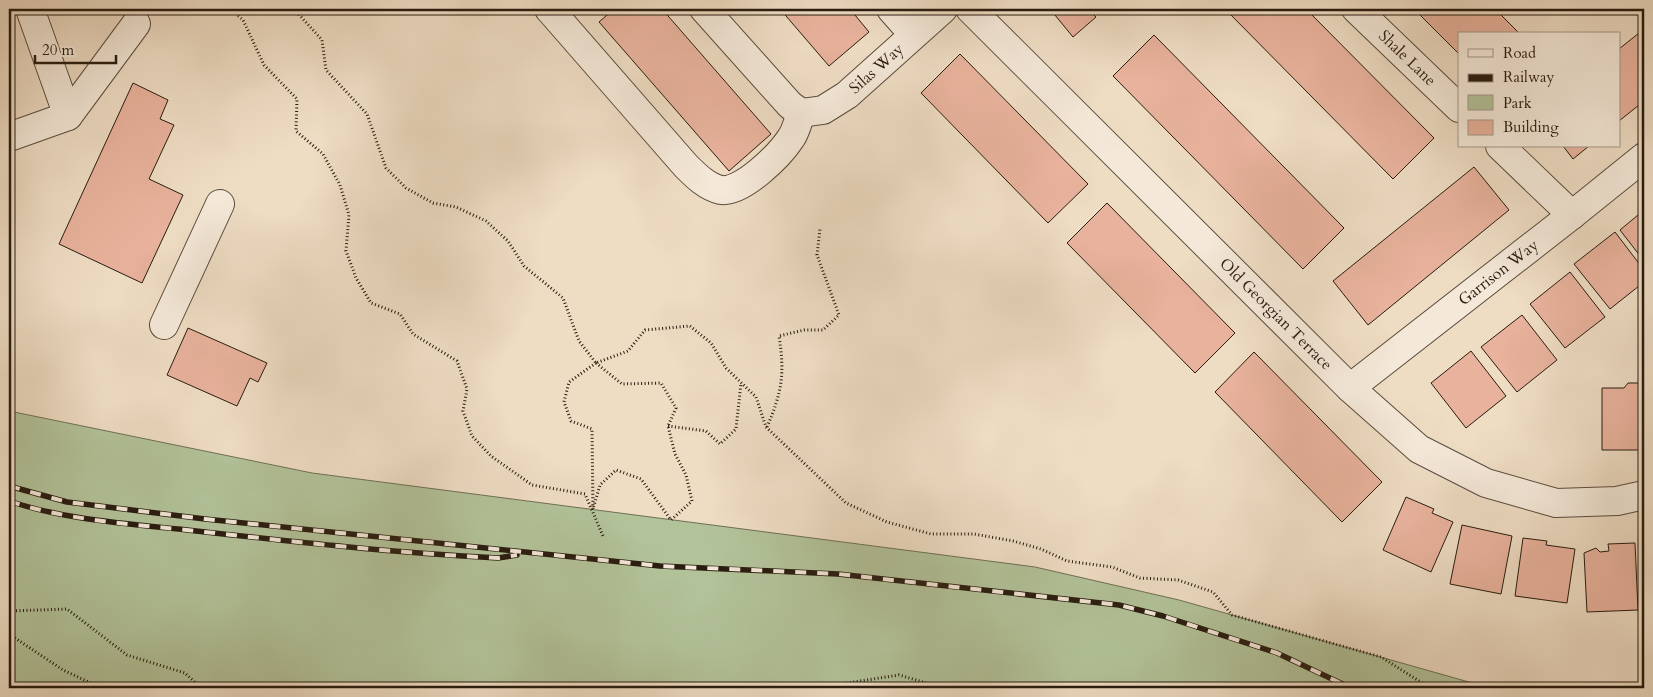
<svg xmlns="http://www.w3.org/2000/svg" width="1653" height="697" viewBox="0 0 1653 697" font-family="Cardo,serif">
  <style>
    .green { fill: #b2c299; stroke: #6e6f54 }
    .building { fill: #e8b29c; stroke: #291c10 }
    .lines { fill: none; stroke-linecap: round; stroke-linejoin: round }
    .minor-casing { stroke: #5a4c3d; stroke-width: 30 }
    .path { stroke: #291c10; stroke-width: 3; stroke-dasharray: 1 2.5; stroke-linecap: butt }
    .minor { stroke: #f4e8d8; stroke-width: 28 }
    .rail-casing { stroke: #291c10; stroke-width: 5.5 }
    .rail { stroke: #f4e8d8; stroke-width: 4; stroke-dasharray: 11; stroke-linecap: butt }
    .labels { text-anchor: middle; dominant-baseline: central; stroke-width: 5; stroke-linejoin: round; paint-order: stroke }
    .street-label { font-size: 16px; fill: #291c10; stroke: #f4e8d8 }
  </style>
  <rect width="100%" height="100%" fill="#eedcc3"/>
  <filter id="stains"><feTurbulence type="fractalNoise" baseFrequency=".004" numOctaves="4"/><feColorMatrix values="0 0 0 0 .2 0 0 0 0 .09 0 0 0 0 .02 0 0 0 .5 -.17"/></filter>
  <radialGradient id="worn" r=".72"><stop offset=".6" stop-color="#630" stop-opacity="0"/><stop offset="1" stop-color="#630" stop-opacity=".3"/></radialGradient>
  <path class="green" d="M9 411 312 473 1035 567 1179 600 1490 688H9Z"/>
  <g class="building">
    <path d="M614 9H662L771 134 729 171 599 22Z"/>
    <path d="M780 9H850L869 32 829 66Z"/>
    <path d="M1050 9H1099L1093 14 1096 17 1073 37Z"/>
    <path d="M1225 9H1306L1434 138 1393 179Z"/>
    <path d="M1414 9H1495L1520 34H1459V54Z"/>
    <path d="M1644 29V101L1619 121V49Z"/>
    <path d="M1154 35 1344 228 1303 269 1113 76Z"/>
    <path d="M960 54 1088 184 1048 223 921 93Z"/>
    <path d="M133 83 168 100 160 119 174 125 149 179 183 195 142 283 59 244Z"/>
    <path d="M1563 146H1589L1573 159Z"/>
    <path d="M1474 167 1509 210 1368 325 1333 281Z"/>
    <path d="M1107 203 1235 333 1195 373 1067 243Z"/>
    <path d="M1644 210V261L1620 230Z"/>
    <path d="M1615 232 1644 270V282L1610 309 1574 264Z"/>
    <path d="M1570 272 1605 317 1565 348 1530 304Z"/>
    <path d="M1522 315 1557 360 1517 392 1481 347Z"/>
    <path d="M188 328 267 363 258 382 250 378 237 406 167 375Z"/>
    <path d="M1471 351 1506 396 1466 428 1431 383Z"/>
    <path d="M1254 352 1382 482 1342 522 1215 392Z"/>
    <path d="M1628 383H1638L1644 388V450H1602V388H1624Z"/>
    <path d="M1406 497 1434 509 1432 513 1453 522 1431 572 1383 550Z"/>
    <path d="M1462 525 1512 536 1501 594 1450 584Z"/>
    <path d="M1523 538 1547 541 1546 545 1575 549 1567 603 1515 596Z"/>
    <path d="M1635 543 1638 610 1587 612 1584 553 1596 548 1600 552 1609 551 1608 544Z"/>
  </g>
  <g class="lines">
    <g class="minor-casing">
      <g id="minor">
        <path d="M30 9 68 116"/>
        <path d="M549 9 686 166C696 176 707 187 721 190 742 193 780 155 791 138 796 131 798 121 801 113"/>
        <path d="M704 9 790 105 801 113"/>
        <path d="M891 9 913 34"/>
        <path id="s1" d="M970 9 1350 388 1419 449 1486 483 1556 503 1617 501 1644 495"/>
        <path id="s2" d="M1356 9 1459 108"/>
        <path id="s3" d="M801 113 823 110 847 95 943 9"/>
        <path d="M9 137 68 116 136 24"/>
        <path d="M1500 146 1572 215"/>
        <path d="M164 325 220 204"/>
        <path id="s4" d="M1350 388 1572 215 1644 157"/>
      </g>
    </g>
    <g class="path">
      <path d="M230 9 243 20 264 65 297 99 296 131 323 154 340 185 349 215 346 251 356 278 371 303 400 314 413 334 457 361 467 389 463 411 472 436 491 456 532 485 585 494 603 536"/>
      <path d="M294 9 322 40 326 70 367 114 386 168 406 188 433 203 456 207 486 221 508 241 524 266 563 298 579 341 596 363 628 351 645 330 690 326 711 343 726 368 756 397 766 427 846 503 887 522 931 534H974L1013 541 1041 549 1067 561 1112 567 1140 578 1178 580 1213 592 1232 615 1381 657 1430 688"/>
      <path d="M596 363 622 384 661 383 676 408 668 426 675 454 686 475 692 501 671 520 641 479 616 470 600 485 593 509 592 429 571 421 564 402 569 382Z"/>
      <path d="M668 426 706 431 720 444 736 429 741 383"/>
      <path d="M767 427C782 392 785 374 779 336L804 330H823L839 315 817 255 820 229"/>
      <path d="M9 611 67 609 127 655 185 673 201 688"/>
      <path d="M9 634 63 670 101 688"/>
      <path d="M838 688 841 684 899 675 944 688"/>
    </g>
    <use href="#minor" class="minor"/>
    <g class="rail-casing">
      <g id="rail">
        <path d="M9 486 67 502 205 519 660 566 838 574 1119 605 1163 616 1277 653 1351 688"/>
        <path d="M9 501C69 521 133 524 196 531 296 542 396 553 498 558L517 555"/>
      </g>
    </g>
    <use href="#rail" class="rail"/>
  </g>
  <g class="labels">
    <g class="street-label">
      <text stroke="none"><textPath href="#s2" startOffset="71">Shale Lane</textPath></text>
      <text stroke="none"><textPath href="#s3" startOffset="90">Silas Way</textPath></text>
      <text stroke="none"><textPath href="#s4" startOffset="188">Garrison Way</textPath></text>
      <text stroke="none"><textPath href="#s1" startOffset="432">Old Georgian Terrace</textPath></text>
    </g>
  </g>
  <rect width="1653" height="697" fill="none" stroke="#eedcc3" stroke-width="30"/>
  <rect x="10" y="10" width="1633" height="677" fill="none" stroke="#291c10" stroke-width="2.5"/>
  <rect x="15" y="15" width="1623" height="667" fill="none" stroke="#291c10"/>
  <rect x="1458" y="32" width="162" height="115" fill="#f4e8d8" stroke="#a39688"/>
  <rect x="1468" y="49" width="25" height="8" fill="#f4e8d8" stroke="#a39688"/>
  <text x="1503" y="58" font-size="15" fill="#291c10">Road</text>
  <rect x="1468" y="74" width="25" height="8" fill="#291c10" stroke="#a39688"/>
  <text x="1503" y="82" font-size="15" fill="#291c10">Railway</text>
  <rect x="1468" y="95" width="25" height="15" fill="#b2c299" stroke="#a39688"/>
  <text x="1503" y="108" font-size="15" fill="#291c10">Park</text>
  <rect x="1468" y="120" width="25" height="15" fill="#e8b29c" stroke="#a39688"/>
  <text x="1503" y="132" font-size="15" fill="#291c10">Building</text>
  <path d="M35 55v8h81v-8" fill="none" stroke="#291c10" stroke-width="2.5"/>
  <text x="42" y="55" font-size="15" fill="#291c10" stroke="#f4e8d8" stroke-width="4" paint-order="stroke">20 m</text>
  <rect width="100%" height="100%" filter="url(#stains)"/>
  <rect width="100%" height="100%" fill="url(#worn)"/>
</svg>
